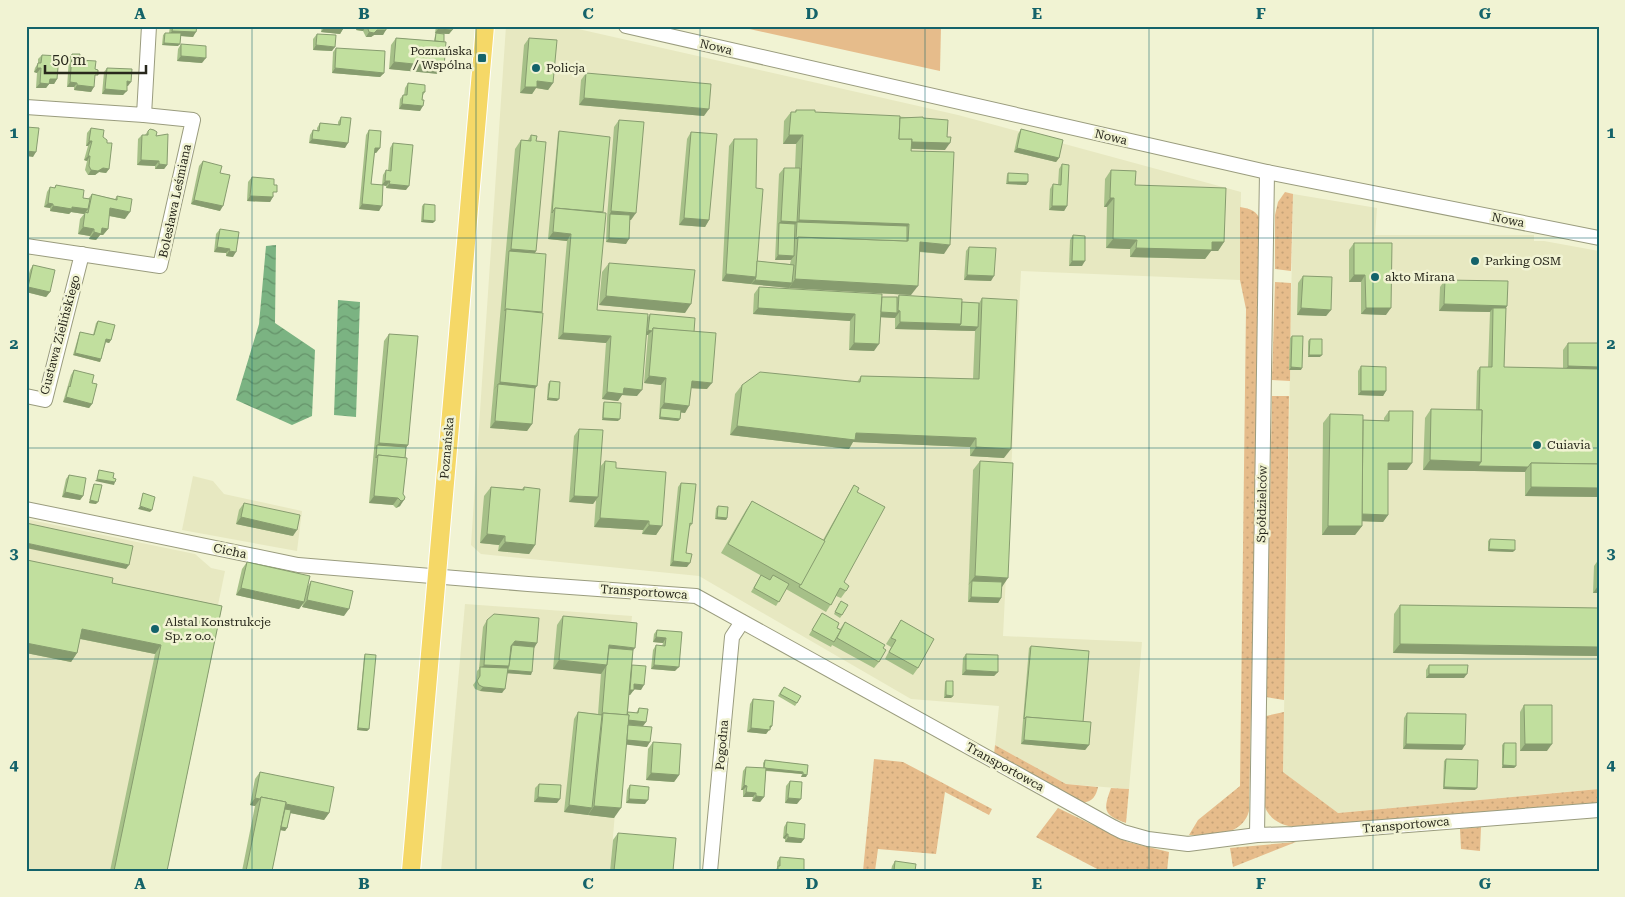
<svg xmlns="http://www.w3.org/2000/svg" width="1625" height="897" viewBox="0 0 1625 897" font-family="'Roboto Serif',serif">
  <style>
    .built { fill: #e7e8c1 }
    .grass { fill: url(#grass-dots) }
    .green { fill: #e6bc8b }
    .water { fill: url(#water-waves) }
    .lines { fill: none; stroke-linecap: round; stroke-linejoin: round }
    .minor-casing { stroke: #9a9c7e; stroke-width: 16 }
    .major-casing { stroke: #fff; stroke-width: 20 }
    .minor { stroke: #fff; stroke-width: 14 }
    .major { stroke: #f5d867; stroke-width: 18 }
    .wall { fill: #a6c088 }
    .shaded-wall { fill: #879c6f }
    .building { fill: #c1df9e; stroke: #879c6f }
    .grid { fill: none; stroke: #14636a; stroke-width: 1; stroke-opacity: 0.55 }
    .poi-dot { fill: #14636a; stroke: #f1f3d3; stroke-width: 2 }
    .labels { text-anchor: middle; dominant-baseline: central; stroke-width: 5; stroke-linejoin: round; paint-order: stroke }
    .street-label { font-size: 12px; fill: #28281c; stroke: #f1f3d3 }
    .poi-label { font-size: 12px; fill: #28281c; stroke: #f1f3d3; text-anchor: start }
    .neatline { fill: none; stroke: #14636a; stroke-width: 2 }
    .grid-label { font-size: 16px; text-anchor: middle; font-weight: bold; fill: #14636a }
  </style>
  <defs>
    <pattern id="grass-dots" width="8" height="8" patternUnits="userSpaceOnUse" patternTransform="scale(1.25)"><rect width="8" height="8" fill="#e6bc8b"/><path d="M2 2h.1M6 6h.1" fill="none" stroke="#c5a277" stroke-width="1.8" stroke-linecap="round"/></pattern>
    <pattern id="water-waves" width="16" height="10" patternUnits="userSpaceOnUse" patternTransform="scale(1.25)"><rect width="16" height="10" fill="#7bb382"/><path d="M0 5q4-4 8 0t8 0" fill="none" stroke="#65926a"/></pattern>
  </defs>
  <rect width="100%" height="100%" fill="#f1f3d3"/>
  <g class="built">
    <path d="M506 26H565L958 115 1241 192 1240 280 1021 271 1003 636 1142 642 1129 789 1066 784 995 745 999 706 911 699 699 576 481 554 471 545Z"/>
    <path d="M1293 194 1377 208 1375 235H1534V241H1544L1599 251V789L1337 813 1283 772Z"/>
    <path d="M193 476 213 481 224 494 302 511 297 551 182 530Z"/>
    <path d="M26 519 195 554 211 568 225 571 163 871H26Z"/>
    <path d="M465 604 632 616 610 871H441Z"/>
  </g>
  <g class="grass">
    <path d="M1285 192 1293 194 1291 271 1275 269V215L1278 202Z"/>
    <path d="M1240 207C1251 209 1256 210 1261 221L1249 811C1242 837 1211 835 1189 835L1198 820 1240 786 1246 309 1240 280Z"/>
    <path d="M1275 282 1291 283 1290 381 1272 380Z"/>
    <path d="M1272 396H1289L1284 700 1266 697Z"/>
    <path d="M1284 712 1283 772 1338 813 1599 789V804L1295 827C1279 825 1267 818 1263 801L1266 716Z"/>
    <path d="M995 745 1066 784 1098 787C1096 796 1093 801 1083 803L994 754Z"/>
    <path d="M874 759 903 762 992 809 989 815 945 792 936 854 878 849 875 871H863Z"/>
    <path d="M1111 788 1129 789 1126 823C1103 815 1103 810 1111 788Z"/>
    <path d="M1058 808 1128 842 1169 852 1167 871H1101L1036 837Z"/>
    <path d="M1481 827 1480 851 1461 849 1460 829Z"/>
    <path d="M1296 842 1233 867 1230 848Z"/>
  </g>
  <path class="green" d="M736 26H941L940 71Z"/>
  <g class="water">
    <path d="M276 245 275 323 315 350 312 416 292 425 236 400 259 324 266 246Z"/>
    <path d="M338 300 360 302 356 417 334 415Z"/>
  </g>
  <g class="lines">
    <g class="minor-casing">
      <g id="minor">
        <path d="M626 26 1267 172 1599 238"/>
        <path d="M26 107 144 115 149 26"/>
        <path d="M26 246 160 266 193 120 144 115"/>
        <path d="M26 396 45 400 82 254"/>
        <path d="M26 509 298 565 528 584 696 596 1113 827 1123 832 1148 839 1188 844 1257 835 1293 834 1599 810"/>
        <path d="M1257 835 1267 172"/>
        <path d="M710 871 732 637 742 622"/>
      </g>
    </g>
    <g class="major-casing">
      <path id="major" d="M411 871 485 26"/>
    </g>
    <use href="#minor" class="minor"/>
    <use href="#major" class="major"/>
  </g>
  <g class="wall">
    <path d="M170 26H197L193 37 181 36 178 46 162 45 163 35 165 33H169Z"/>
    <path d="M322 26H343V29L340 34 321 32Z"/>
    <path d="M357 26H386L383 35H374L371 37H366L363 31 356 30Z"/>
    <path d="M436 26H456L449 34H442L444 42V67L439 74 389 69 391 45 396 38 434 41 435 36 436 33H435Z"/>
    <path d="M317 34 332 51 313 50V39Z"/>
    <path d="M529 38 553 83 548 90 536 88 532 94 520 93 524 45Z"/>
    <path d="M181 44 202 63 177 61 178 49Z"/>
    <path d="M336 48 384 73 380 77 332 73 333 52Z"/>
    <path d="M72 54 79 60 95 80 91 92 74 90V87H67L69 58Z"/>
    <path d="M42 55 57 79 54 84H49L46 88H36L37 73 34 72 35 68 38 63V59Z"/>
    <path d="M107 68 128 86H127L123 95 102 94 104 72Z"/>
    <path d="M586 73 704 116 579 105 581 80Z"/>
    <path d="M408 83 425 92 423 95 420 111 399 109 400 99 403 95H404L405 88Z"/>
    <path d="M796 110 815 112 923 118 945 150 911 149 944 254 919 252 911 295 789 288 722 281 729 146 734 139 756 188 757 261 790 264 791 260H775L779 174 784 168H795L796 144H783L784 121 791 112H795Z"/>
    <path d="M341 117 345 148 309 143 310 135 313 130 317 131V128L320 123 338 125V122Z"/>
    <path d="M619 120 631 220H630L626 244 606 242 607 218 614 127Z"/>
    <path d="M91 128 103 137 107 143 109 169 106 173 99 172 95 175H88L85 170 87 161 84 160 88 146H86L87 133Z"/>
    <path d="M1021 129 1059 158 1056 162 1014 152 1018 134Z"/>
    <path d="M369 130 380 148 376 153 374 152 371 184 382 185 383 175 386 170 388 171 390 148 393 143 406 190 386 188V186L383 185 379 211 359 209 366 135Z"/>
    <path d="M148 131 156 136 167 165 164 169H155V166L137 165 138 139 142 135H145Z"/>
    <path d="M559 131 603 212 597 310 648 317 650 314 694 332 707 389 691 388 685 413 681 412 680 419 678 421 659 419 661 385 644 383 648 335H646L637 396 622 395 618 401 602 399 606 343 558 339 567 241 548 239 558 133Z"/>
    <path d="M691 132 709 220 705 227 679 225 687 139Z"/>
    <path d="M531 135 536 141V251L535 253 542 312 537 386 535 388 532 424 527 431 490 428 515 149 521 140H528Z"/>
    <path d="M203 161 220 173V211L191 204 199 166Z"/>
    <path d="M1062 164 1067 206 1064 211 1049 210 1050 189 1053 184 1058 185 1059 169Z"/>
    <path d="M1111 170 1135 185 1224 242 1218 251H1211L1205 259 1130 257V249L1106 248 1107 207H1104L1105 179Z"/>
    <path d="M1008 173 1028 182 1026 185 1006 184 1007 175Z"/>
    <path d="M252 177 274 196H273L270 202 247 201 248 182Z"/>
    <path d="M56 185 83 198 88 199 92 194 115 199 117 196 125 219 109 216 108 229 103 235H100L96 240 89 239 90 236 78 234 80 219 84 214 71 212 69 214 50 211V208L44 207 47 192 50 187 54 188Z"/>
    <path d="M424 204 433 223 421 222 422 206Z"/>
    <path d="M220 229 233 257 226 256V253L214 252 216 234Z"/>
    <path d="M1073 235 1082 266H1069L1070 240Z"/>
    <path d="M1354 243 1386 315 1361 314V282H1349V250Z"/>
    <path d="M969 247 991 281 964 280 966 251Z"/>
    <path d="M609 263 685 313 599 305 602 272Z"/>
    <path d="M33 265 50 292 46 297 26 292V285L30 270Z"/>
    <path d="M1303 276 1331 310 1326 316 1297 315 1298 283Z"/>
    <path d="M1445 280 1507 306 1506 308 1504 367 1563 368V350L1568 343H1599V497L1525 496V472L1423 470 1425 418 1431 409 1476 410 1477 371 1480 367H1488L1490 312 1439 311 1440 287Z"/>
    <path d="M759 287 882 297H897L899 295 962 302 979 303 982 298 1004 458 970 456V447L853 442 849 449 730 435 735 394 742 385 857 382 861 376 973 379 975 331 895 329V318L881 317 874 351 849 350 850 321 753 314 754 294Z"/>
    <path d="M98 321 111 340 109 343 106 342 100 362 73 355 79 334 80 332 93 335 96 323Z"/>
    <path d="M389 334 408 445 406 447 403 494 400 506 396 508 393 505 369 503 384 341Z"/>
    <path d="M1292 336 1301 370H1289L1290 338Z"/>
    <path d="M1310 339 1320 357H1308V341Z"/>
    <path d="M1361 366 1386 391 1383 396 1358 395V371Z"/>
    <path d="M74 370 92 383V404L89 408 63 402 71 375Z"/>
    <path d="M550 381 557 401 547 400 548 384Z"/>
    <path d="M604 402 618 421 602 420 603 404Z"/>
    <path d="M1389 411 1407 470H1388V515L1383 522 1362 521V526L1355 535H1322L1323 423 1330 414 1363 420H1384V418Z"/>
    <path d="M579 429 600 467 605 461 616 468 662 526 656 535 642 534 643 530 594 527 596 500 593 504 569 502 574 436Z"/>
    <path d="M980 461 1001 598 998 603 968 602 973 470Z"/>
    <path d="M69 475 83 496 80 500 62 497 66 479Z"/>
    <path d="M681 483 692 524 689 528 686 553 687 567 670 566 678 487Z"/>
    <path d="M94 484 96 504 89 503 93 486Z"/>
    <path d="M854 485 857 492 844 582 846 591 841 598 836 596 826 612 786 589 776 606 751 592 761 575 769 580 721 553 746 510 752 501 823 540 850 492Z"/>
    <path d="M491 487 522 489 524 487 535 545 529 554 498 551 499 545 480 543 484 496Z"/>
    <path d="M244 503 293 536 236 524 239 510Z"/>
    <path d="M718 506 727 518 726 520 715 519 716 508Z"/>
    <path d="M1490 539 1513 552 1488 551V541Z"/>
    <path d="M1599 559V656L1393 653 1394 614 1400 605 1597 608V593H1593L1594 566Z"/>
    <path d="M27 560 112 583 222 606 167 871H110L155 654 80 639 77 653 71 662 26 653V561Z"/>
    <path d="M247 562 308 586 311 581 344 616 302 607 303 604 299 609 236 595 242 569Z"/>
    <path d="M839 603 842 615 840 618 834 614Z"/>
    <path d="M822 613 837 628 840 629 845 622 883 648 879 662 874 668 832 645 831 647 809 635Z"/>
    <path d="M563 616 633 650 632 665 641 690 634 689 630 695H629L628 712 636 713 639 708 646 722 643 726 647 747 626 744 614 818 564 812 574 719 578 712 598 714 601 673 553 669 557 625Z"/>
    <path d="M487 620 537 643 534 647 531 675 507 673 502 693 480 691 475 689 473 685 476 681 477 671 479 669 483 627Z"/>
    <path d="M901 620 918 668 913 675 885 659 891 647 886 644Z"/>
    <path d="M657 630 682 632 675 671 651 669 653 650 656 645 662 646 663 643 653 642 654 634Z"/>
    <path d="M1031 646 1083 722 1089 745 1085 750 1021 744 1029 648Z"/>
    <path d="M365 654 369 729 367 731 357 730 364 657Z"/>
    <path d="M966 654 998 672 994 676 962 675 963 658Z"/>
    <path d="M1429 665 1464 678H1426V670Z"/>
    <path d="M946 681 953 696 951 698H944L945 683Z"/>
    <path d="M782 689 797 703 795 706 778 696Z"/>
    <path d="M753 699 772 726 766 734 747 732 750 704Z"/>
    <path d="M1524 705 1547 751H1520V712Z"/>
    <path d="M1407 713 1462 750 1403 749 1404 718Z"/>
    <path d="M653 742 679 775 674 782 646 780 648 749Z"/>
    <path d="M1504 743 1516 766 1514 768H1502V745Z"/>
    <path d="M1446 759 1475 790 1443 789 1444 761Z"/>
    <path d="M765 760 808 765 806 777H801L802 774 766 771 764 797 760 802 752 801 753 797H743V790H741L743 771 746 767 763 768V763Z"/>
    <path d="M260 772 329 813 324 820 290 813 287 828 285 831 280 830 272 871H242L255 806 250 805 255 779Z"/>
    <path d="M790 781 797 804 785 803 786 786Z"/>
    <path d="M539 784 557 803 534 802 535 788Z"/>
    <path d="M630 785 645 804 626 803 627 790Z"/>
    <path d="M787 822 804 839 801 843 785 842V839L783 838 784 827Z"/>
    <path d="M618 833 673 871H610L613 840Z"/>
    <path d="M780 857 804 871H775L777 868V862Z"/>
    <path d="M895 861 915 871H891L892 866Z"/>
  </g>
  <g class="shaded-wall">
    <path d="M359 26H366L363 31 356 30Z"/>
    <path d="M324 28 343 29 340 34 321 32Z"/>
    <path d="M438 29 452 30 449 34 435 33Z"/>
    <path d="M377 30H386L383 35H374L371 37H366L369 32Z"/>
    <path d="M172 31 196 32 193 37 169 35Z"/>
    <path d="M164 43 180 44 178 46 162 45Z"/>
    <path d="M316 45 335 47 332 51 313 50Z"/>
    <path d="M181 56 206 58 202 63 177 61Z"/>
    <path d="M394 62 444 67 439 74 389 69Z"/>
    <path d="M37 68H41L37 73 34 72Z"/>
    <path d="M335 68 384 73 380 77 332 73Z"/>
    <path d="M50 79H57L54 84H48H49L46 88H36L40 83Z"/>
    <path d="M127 81 131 82 128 86H124Z"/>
    <path d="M537 81 553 83 548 90 536 88 532 94 520 93 525 87Z"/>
    <path d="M70 82 77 83 74 87H67Z"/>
    <path d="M77 85 94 87 91 92 74 90Z"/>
    <path d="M105 89 127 91 123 95 102 94Z"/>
    <path d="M584 98 709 109 704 116 579 105Z"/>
    <path d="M402 104 423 106 420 111 399 109Z"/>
    <path d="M789 135H803L796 144H783Z"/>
    <path d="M312 139 348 143 345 148 309 143Z"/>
    <path d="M89 141H92L88 146H86Z"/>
    <path d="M897 141 950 143 945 150 893 148Z"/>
    <path d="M375 148H380L376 153 371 152Z"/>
    <path d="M1017 148 1059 158 1056 162 1014 152Z"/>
    <path d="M26 151 36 152 33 157 26 156Z"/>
    <path d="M88 156H90L87 161 84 160Z"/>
    <path d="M141 160 159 161 155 166 137 165Z"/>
    <path d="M159 164 167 165 164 169H155Z"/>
    <path d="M103 168 109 169 106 173 99 172 95 175H88L91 170Z"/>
    <path d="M385 181H390L386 186 382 185Z"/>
    <path d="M1008 182H1028L1026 185 1006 184Z"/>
    <path d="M389 184 409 186 406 190 386 188Z"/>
    <path d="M250 196 273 197 270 202 247 201Z"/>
    <path d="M1110 198H1114L1107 207H1104Z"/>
    <path d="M194 200 223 206 220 211 191 204Z"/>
    <path d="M48 203 53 204 50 208 44 207Z"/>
    <path d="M362 204 382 206 379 211 359 209Z"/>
    <path d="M53 206 72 207 88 209 84 214 71 212 69 214 50 211Z"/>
    <path d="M1052 206H1067L1064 211 1049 210Z"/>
    <path d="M110 208 130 212 125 219 105 215Z"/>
    <path d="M611 211 636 213 631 220 610 219V214Z"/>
    <path d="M684 218 709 220 705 227 679 225Z"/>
    <path d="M423 220 435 221 433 223 421 222Z"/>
    <path d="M799 220 909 224 903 233 797 222 792 229 779 223 781 221 797 222Z"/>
    <path d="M83 227 94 229 90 236 78 234Z"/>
    <path d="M102 228 108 229 103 235H100L96 240 89 239 94 232Z"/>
    <path d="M553 232 571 234 567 241 548 239Z"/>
    <path d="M609 238 629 239 626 244 606 242Z"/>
    <path d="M1113 239 1137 240 1130 249 1106 248Z"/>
    <path d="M920 242 950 245 944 254 914 251Z"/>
    <path d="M1212 242H1224L1218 251H1211L1205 259 1130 257 1136 248Z"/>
    <path d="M217 247 230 249 226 253 214 252Z"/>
    <path d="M511 249 536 251 530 260 509 251Z"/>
    <path d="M229 251 236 252 233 257 226 256Z"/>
    <path d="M778 255 794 256 791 260H775Z"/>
    <path d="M1072 261H1085L1082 266H1069Z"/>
    <path d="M726 274 756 277 751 284 722 281Z"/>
    <path d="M967 275 994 276 991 281 964 280Z"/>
    <path d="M1354 275H1365L1361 282H1349Z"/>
    <path d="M795 279 918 286 911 295 789 288Z"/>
    <path d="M755 280 792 283 789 288 751 284Z"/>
    <path d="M28 287 50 292 46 297 26 292V289Z"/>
    <path d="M606 296 691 304 685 313 599 305Z"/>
    <path d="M1444 304 1507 306 1503 313 1493 308 1490 312 1439 311Z"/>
    <path d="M758 308 855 314 850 321 753 314Z"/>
    <path d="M1301 308 1331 310 1326 316 1297 315Z"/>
    <path d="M1366 308H1391L1386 315 1361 314Z"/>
    <path d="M898 310 900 311 895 318 876 317 879 312 897 313Z"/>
    <path d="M900 322 961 324 978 327 975 331 895 329Z"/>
    <path d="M648 330 652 331 648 335H645Z"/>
    <path d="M563 333 611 336 606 343 558 339Z"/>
    <path d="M106 339 111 340 109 343 105 342Z"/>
    <path d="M854 343 879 344 874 351 849 350Z"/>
    <path d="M75 353 101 359 100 362 73 355Z"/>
    <path d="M1309 355H1322L1320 357H1308Z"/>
    <path d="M1568 366 1599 367V374L1563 373Z"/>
    <path d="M1291 367 1302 368 1301 370H1289Z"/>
    <path d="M649 376 666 378 661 385 644 383Z"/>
    <path d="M692 381 712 383 707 389 687 388Z"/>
    <path d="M500 382 537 386 530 395 498 384 493 391Z"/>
    <path d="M624 388 642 390 637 396 622 395 618 401 602 399 607 392Z"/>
    <path d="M1361 391H1386L1383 396 1358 395Z"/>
    <path d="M66 397 92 404 89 408 63 402Z"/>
    <path d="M548 398 559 399 557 401 547 400Z"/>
    <path d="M664 403 689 406 685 413 661 410V408Z"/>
    <path d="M660 417 680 419 678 421 659 419Z"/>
    <path d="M603 418 620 419 618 421 602 420Z"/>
    <path d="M495 421 532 424 527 431 490 428Z"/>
    <path d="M737 426 856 433 976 438 970 447 853 442 849 449 730 435Z"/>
    <path d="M379 443 408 445 403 452 377 445 374 450Z"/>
    <path d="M976 447 1011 449 1004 458 970 456Z"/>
    <path d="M1430 460 1481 462 1528 467 1525 472 1423 470Z"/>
    <path d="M1388 463H1412L1407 470H1384Z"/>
    <path d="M97 479 115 482 114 485 95 481Z"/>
    <path d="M1531 487 1599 488V497L1525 496Z"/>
    <path d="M65 492 83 496 80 500 62 497Z"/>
    <path d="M374 496 398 498 393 505 369 503Z"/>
    <path d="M574 496 598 497 593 504 569 502Z"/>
    <path d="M90 500 98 502 96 504 89 503Z"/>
    <path d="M404 500 400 506 396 508 401 501Z"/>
    <path d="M140 506 152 510 150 512 138 509Z"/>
    <path d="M1360 514 1388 515 1383 522 1356 521Z"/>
    <path d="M241 517 297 530 293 536 236 524Z"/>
    <path d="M717 517 727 518 726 520 715 519Z"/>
    <path d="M600 518 649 521 643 530 594 527Z"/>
    <path d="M649 525 662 526 656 535 642 534Z"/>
    <path d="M1328 526H1362L1355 535H1322Z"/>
    <path d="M487 534 505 536 499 545 480 543Z"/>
    <path d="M505 542 535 545 529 554 498 551Z"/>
    <path d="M26 543 129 565 126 569 26 548Z"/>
    <path d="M1489 549 1515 550 1513 552 1488 551Z"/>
    <path d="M673 561 690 563 687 567 670 566Z"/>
    <path d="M975 576 1008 578 1002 587 972 581 968 585Z"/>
    <path d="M1598 586 1599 590 1597 593H1593Z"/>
    <path d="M241 588 304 602 299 609 236 595Z"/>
    <path d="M971 597 1001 598 998 603 968 602Z"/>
    <path d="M307 600 349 609 344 616 302 607Z"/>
    <path d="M82 629 161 645 155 654 76 638Z"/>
    <path d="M656 637 666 638 663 643 653 642Z"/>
    <path d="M515 641 537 643 533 650 510 648Z"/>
    <path d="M26 643 77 653 71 662 26 653Z"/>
    <path d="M1400 644 1599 647V656L1393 653Z"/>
    <path d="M609 645 635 648 628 657 607 655Z"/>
    <path d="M559 660 607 665 601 674 553 669Z"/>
    <path d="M484 665 509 666 504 673 480 669Z"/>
    <path d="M654 665 679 667 675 671 651 669Z"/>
    <path d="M506 670 532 672 531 675 504 673Z"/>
    <path d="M966 670 998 672 994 676 962 675Z"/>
    <path d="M1429 674H1467L1464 678H1426Z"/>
    <path d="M634 684 644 685 641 690 631 689Z"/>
    <path d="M483 687 505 689 502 693 480 691Z"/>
    <path d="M628 690H634L630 695 625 694Z"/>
    <path d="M946 695 953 696 951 698H944Z"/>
    <path d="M626 719 646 722 643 726 622 724Z"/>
    <path d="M770 726H772L766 734 747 732 751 728Z"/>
    <path d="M358 728 369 729 367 731 357 730Z"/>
    <path d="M624 739 650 742 647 747 621 744Z"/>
    <path d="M1024 740 1089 745 1085 750 1021 744Z"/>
    <path d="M1406 744 1465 745 1462 750 1403 749Z"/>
    <path d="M1525 744H1552L1547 751H1520Z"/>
    <path d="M1503 765 1516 766 1514 768H1502Z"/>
    <path d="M764 768 803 772 802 774 762 770Z"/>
    <path d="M651 773 679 775 674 782 646 780Z"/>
    <path d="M803 774 807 775 806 777H801Z"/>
    <path d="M744 785 747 786 743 790H741Z"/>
    <path d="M1444 787 1477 788 1475 790 1443 789Z"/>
    <path d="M746 792 756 793 753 797H743Z"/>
    <path d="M756 796 764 797 760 802 752 801Z"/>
    <path d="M538 797 560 799 557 803 534 802Z"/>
    <path d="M255 798 260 799 255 806 250 805Z"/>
    <path d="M788 798 801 799 797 804 785 803Z"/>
    <path d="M261 799 329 813 324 820 281 811Z"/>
    <path d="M629 799 648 800 645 804 626 803Z"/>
    <path d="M569 805 592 808 588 815 564 812Z"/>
    <path d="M594 806 621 808 614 818 588 815Z"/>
    <path d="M278 826 287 828 285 831 276 829Z"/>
    <path d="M786 834H788L785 839 783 838Z"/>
    <path d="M788 837 804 839 801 843 785 842Z"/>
  </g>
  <g class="building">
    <path d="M173 26H197L196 32 172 31Z"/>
    <path d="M325 26H343V29L324 28Z"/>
    <path d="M367 26H386V30H377L374 33 369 32Z"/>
    <path d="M438 26H453L452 30 438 29Z"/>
    <path d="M165 33H181L180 44 164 43Z"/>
    <path d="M436 33 444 34V42L435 41Z"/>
    <path d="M317 34 336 35 335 47 316 45Z"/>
    <path d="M396 38 446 42 444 67 394 62Z"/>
    <path d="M529 38 557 40 553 83 537 81V87H525Z"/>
    <path d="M181 44 206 46V58L181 56Z"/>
    <path d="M336 48 385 51 384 73 335 68Z"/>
    <path d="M72 54H80L79 60 96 61 95 69 98 70V75H95L94 87 77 85V83L70 82Z"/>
    <path d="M42 55 59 56 57 79H50L49 84 40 83 41 68H37L38 63H41Z"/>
    <path d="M107 68 132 69 131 82 127 81V91L105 89Z"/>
    <path d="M586 73 711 84 709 109 584 98Z"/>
    <path d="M408 83 425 85V92H423L422 100H424L423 106 402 104 403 95H407Z"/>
    <path d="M796 110H815V112L900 116 899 139H912L911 151 954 152 950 245 920 242 918 286 795 279 798 237 908 241 909 224 799 220 803 135H789L791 112H796Z"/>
    <path d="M341 117 351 118 348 143 312 139 313 130 319 131 320 123 340 125Z"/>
    <path d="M923 117V118L948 120 947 137H951L950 143 912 142V139H899L900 118Z"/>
    <path d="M619 120 644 122 636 213 611 211Z"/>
    <path d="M26 127 39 128 36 152 26 151Z"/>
    <path d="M91 128 104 130 103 137 107 140V143H112L109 169 103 168 98 171 91 170 89 166 90 156H88L92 141H89Z"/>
    <path d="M150 129 154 130 157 132 156 136 168 134 167 165 159 164V161L141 160 142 135H148V131Z"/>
    <path d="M1021 129 1063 140 1059 158 1017 148Z"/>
    <path d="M369 130 381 131 380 148H375L371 184 383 185 382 206 362 204Z"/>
    <path d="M559 131 610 137 603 212 555 208 552 213Z"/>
    <path d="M691 132 717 134 709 220 684 218Z"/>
    <path d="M531 135 537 136 536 141 546 142 536 251 511 249 521 140 531 141Z"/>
    <path d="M734 139H757L756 188 763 189 756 277 726 274Z"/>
    <path d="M393 143 413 145 409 186 389 184 390 181H385L386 170 391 171Z"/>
    <path d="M203 161 222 166 220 173 230 175 223 206 194 200Z"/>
    <path d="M1062 164 1069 165 1067 206H1052L1053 184 1061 185Z"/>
    <path d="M784 168H800L797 222 781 221Z"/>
    <path d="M1111 170 1136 171 1135 185 1226 188 1224 242H1212V250L1136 248 1137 240 1113 239 1114 198H1110Z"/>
    <path d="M1008 173 1028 174V182H1008Z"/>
    <path d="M252 177 274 179V185H277V192H273V197L250 196Z"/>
    <path d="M56 185 84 190 83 198 90 199 88 209 72 207V209L53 206V204L48 203 50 187 55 188Z"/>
    <path d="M92 194 117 200V196L132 199 130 212 110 208 108 229 102 228 101 234 94 232V229L83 227 85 212 88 213Z"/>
    <path d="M424 204 435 205V221L423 220Z"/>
    <path d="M555 208 606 213 597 310 648 314 642 390 624 388 623 394 607 392 611 336 563 333 571 234 553 232Z"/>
    <path d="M610 214 630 215 629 239 609 238Z"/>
    <path d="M797 222 907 226V241L798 237 796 239Z"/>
    <path d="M779 223 795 224 794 256 778 255Z"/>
    <path d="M220 229 239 232 236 252 229 251 230 249 217 247Z"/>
    <path d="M1073 235 1085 236V261H1072Z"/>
    <path d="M1354 243H1392L1391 308H1366L1365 275H1354Z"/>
    <path d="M969 247 996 248 994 276 967 275Z"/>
    <path d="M509 251 546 254 542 312 506 309 505 311Z"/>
    <path d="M757 261 794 265 792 283 755 280 756 277Z"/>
    <path d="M609 263 695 270 691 304 606 296Z"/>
    <path d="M33 265 55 270 50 292 28 287Z"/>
    <path d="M1303 276 1332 277 1331 310 1301 308Z"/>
    <path d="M1445 280 1508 281 1507 306 1444 304Z"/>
    <path d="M759 287 882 294 879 344 854 343 855 314 758 308Z"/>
    <path d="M899 295 962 299 961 324 900 322V311L898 310Z"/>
    <path d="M882 297H897V313L881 312Z"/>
    <path d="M982 298 1017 300 1011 449 976 447V438L856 433 855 440 737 426 742 385 760 372 860 382 861 376 979 379Z"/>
    <path d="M962 302 979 303 978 327 959 326 961 324Z"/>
    <path d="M1493 308H1506L1504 367 1599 369V464L1531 463 1528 467 1478 466 1481 462 1482 410H1479L1480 367H1492Z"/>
    <path d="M506 309 543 313 537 386 500 382Z"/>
    <path d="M650 314 695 318 694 332 653 328 652 331 648 330Z"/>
    <path d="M98 321 115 325 111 340 106 339 101 359 75 353 80 332 94 335Z"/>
    <path d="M653 328 716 333 712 383 692 381 689 406 664 403 666 378 649 376Z"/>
    <path d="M389 334 418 336 408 445 379 443Z"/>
    <path d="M1292 336H1303L1302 368 1291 367Z"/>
    <path d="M1310 339H1322V355H1309Z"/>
    <path d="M1568 343H1599V367L1568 366Z"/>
    <path d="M1361 366 1386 367V391H1361Z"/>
    <path d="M74 370 94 375 92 383 97 384 92 404 66 397 69 386 70 387Z"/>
    <path d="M550 381 560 382 559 399 548 398Z"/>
    <path d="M498 384 535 388 532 424 495 421Z"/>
    <path d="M604 402 621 403 620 419 603 418Z"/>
    <path d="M661 408 681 410 680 419 660 417Z"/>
    <path d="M1431 409 1482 410 1481 462 1430 460Z"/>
    <path d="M1389 411H1413L1412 463H1388V515L1362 514 1363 420 1389 421Z"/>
    <path d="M1330 414 1363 415 1362 526H1328Z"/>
    <path d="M579 429 603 430 598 497 574 496Z"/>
    <path d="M377 445 406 447 405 458 378 455 376 458Z"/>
    <path d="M378 455 407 458 403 494 405 497 404 500 401 501 398 498 374 496Z"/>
    <path d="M605 461 616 462V468L666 472 662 526 649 525V521L600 518Z"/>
    <path d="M980 461 1013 463 1008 578 975 576Z"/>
    <path d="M1531 463 1599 464V488L1531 487Z"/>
    <path d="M99 470 114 473 113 478 116 479 115 482 97 479Z"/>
    <path d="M69 475 86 478 83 496 65 492Z"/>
    <path d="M681 483 696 484 692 524 690 523 686 553 692 554 690 563 673 561Z"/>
    <path d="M94 484 102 485 98 502 90 500Z"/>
    <path d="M854 485 859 488 857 492 885 507 844 582 849 586 846 591 840 588 831 605 799 587Z"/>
    <path d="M491 487 524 490V487L540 489 535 545 505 542V536L487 534Z"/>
    <path d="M143 493 155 497 152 510 140 506Z"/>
    <path d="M752 501 825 541 801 585 728 544Z"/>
    <path d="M244 503 300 515 297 530 241 517Z"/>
    <path d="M718 506 728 507 727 518 717 517Z"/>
    <path d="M26 523 133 546 129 565 26 543Z"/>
    <path d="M1490 539 1515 540V550L1489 549Z"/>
    <rect x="1598" y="559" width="1" height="27"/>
    <path d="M27 560 113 578 112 583 222 606 167 871H114L161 645 82 629 77 653 26 643V564Z"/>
    <path d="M247 562 310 576 304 602 241 588Z"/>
    <path d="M761 575 770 580 773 575 789 584 779 602 754 588Z"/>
    <path d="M311 581 353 591 349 609 307 600Z"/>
    <path d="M972 581 1002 582 1001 598 971 597Z"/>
    <path d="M841 601 848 605 842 615 835 612Z"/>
    <path d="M1400 605 1599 608V647L1400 644Z"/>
    <path d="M822 613 839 623 837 628 841 630 834 642 812 630Z"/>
    <path d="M494 614 539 618 537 643 515 641 511 646 509 666 484 665 487 620Z"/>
    <path d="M563 616 637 623 635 648 609 645 607 665 559 660Z"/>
    <path d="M901 620 934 639 918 668 889 652 896 640 891 638Z"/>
    <path d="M845 622 885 645 883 648 886 650 879 662 837 638Z"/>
    <path d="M657 630 682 632 679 667 654 665 656 645 665 646 666 638 656 637Z"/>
    <path d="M512 645 534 647 532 672 507 670 509 666Z"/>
    <path d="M1031 646 1089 651 1083 722 1026 717 1024 719Z"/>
    <path d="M609 648 633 650 627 715 603 713 602 715 606 666 607 665Z"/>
    <path d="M365 654 376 655 369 729 358 728Z"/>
    <path d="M966 654 998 655V672L966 670Z"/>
    <path d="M632 665 646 666 644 685 634 684V690H630Z"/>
    <path d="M1429 665H1468L1467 674H1429Z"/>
    <path d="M480 667 508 668 505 689 483 687 479 685 477 681 480 676Z"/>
    <path d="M946 681H953V696L946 695Z"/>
    <path d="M784 687 801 696 797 703 780 694Z"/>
    <path d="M753 699 774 701 772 726H770V730L751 728Z"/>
    <path d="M1524 705H1552V744H1525Z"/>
    <path d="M639 708 648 709 646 722 628 720 629 715H627L628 712 638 713Z"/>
    <path d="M578 712 602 715 592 808 569 805Z"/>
    <path d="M603 713 629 715 621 808 594 806Z"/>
    <path d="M1407 713 1466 714 1465 745 1406 744Z"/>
    <path d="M1026 717 1091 722 1089 745 1024 740Z"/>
    <path d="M628 725 652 727 650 742 627 740Z"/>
    <path d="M653 742 681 744 679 775 651 773Z"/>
    <path d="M1504 743H1516V766L1503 765Z"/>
    <path d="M1446 759 1478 760 1477 788 1444 787Z"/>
    <path d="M765 760 808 765 807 775 803 774V772L764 768Z"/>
    <path d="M746 767 766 768 764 797 756 796V793L746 792 747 786 744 785Z"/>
    <path d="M260 772 334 787 329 813 286 804V802L261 797 260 799 255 798Z"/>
    <path d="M790 781 802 782 801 799 788 798Z"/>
    <path d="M539 784 561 785 560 799 538 797Z"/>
    <path d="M630 785 649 787 648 800 629 799Z"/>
    <path d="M261 797 286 802 272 871H246Z"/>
    <path d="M285 809 291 810 287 828 281 827Z"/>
    <path d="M787 822 805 824 804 839 788 837V834H786Z"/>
    <path d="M618 833 676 838 673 871H614Z"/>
    <path d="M780 857 804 859V871H778V866H780Z"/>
    <path d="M895 861 916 864 915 871H894Z"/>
  </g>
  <path class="grid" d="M252 26V871M476 26V871M700 26V871M925 26V871M1149 26V871M1373 26V871M26 238H1599M26 448H1599M26 659H1599"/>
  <g class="poi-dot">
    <rect x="477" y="53" width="10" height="10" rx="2.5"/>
    <circle cx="536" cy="68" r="5"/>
    <circle cx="1475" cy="261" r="5"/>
    <circle cx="1375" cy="277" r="5"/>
    <circle cx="1537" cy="445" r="5"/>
    <circle cx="155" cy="629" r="5"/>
  </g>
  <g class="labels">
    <g class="street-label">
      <text transform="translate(716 47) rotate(13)">Nowa</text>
      <text transform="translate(1111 137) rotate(13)">Nowa</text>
      <text transform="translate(175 201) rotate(-78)">Bolesława Leśmiana</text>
      <text transform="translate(1508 220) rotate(11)">Nowa</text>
      <text transform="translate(60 335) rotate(-75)">Gustawa Zielińskiego</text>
      <text transform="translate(447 448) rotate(-85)">Poznańska</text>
      <text transform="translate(1262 504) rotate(-89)">Spółdzielców</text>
      <text transform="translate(230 551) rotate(12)">Cicha</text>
      <text transform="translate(644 592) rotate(4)">Transportowca</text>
      <text transform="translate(722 745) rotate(-85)">Pogodna</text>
      <text transform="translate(1005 767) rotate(29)">Transportowca</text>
      <text transform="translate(1406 825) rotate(-5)">Transportowca</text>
    </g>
    <g class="poi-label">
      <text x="472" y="51" text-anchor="end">Poznańska<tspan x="472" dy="14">/ Wspólna</tspan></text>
      <text x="546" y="68">Policja</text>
      <text x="1485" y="261">Parking OSM</text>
      <text x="1385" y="277">akto Mirana</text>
      <text x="1547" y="445">Cuiavia</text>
      <text x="165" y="622">Alstal Konstrukcje<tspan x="165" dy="14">Sp. z o.o.</tspan></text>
    </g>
  </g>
  <rect width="1625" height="897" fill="none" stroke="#f1f3d3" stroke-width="55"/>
  <path d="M45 65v8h101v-8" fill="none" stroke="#28281c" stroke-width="2.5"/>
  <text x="52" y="65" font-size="15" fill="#28281c" stroke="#f1f3d3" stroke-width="4" paint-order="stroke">50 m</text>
  <rect x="28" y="28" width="1570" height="842" class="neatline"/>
  <g class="grid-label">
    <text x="140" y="19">A</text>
    <text x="364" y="19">B</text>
    <text x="588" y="19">C</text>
    <text x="812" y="19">D</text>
    <text x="1037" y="19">E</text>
    <text x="1261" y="19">F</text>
    <text x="1485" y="19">G</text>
    <text x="14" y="138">1</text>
    <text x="1611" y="138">1</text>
    <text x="14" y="349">2</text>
    <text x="1611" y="349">2</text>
    <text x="14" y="559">3</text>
    <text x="1611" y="559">3</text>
    <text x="14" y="770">4</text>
    <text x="1611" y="770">4</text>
    <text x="140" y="889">A</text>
    <text x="364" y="889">B</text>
    <text x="588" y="889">C</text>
    <text x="812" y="889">D</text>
    <text x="1037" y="889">E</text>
    <text x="1261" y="889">F</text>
    <text x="1485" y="889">G</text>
  </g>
</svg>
